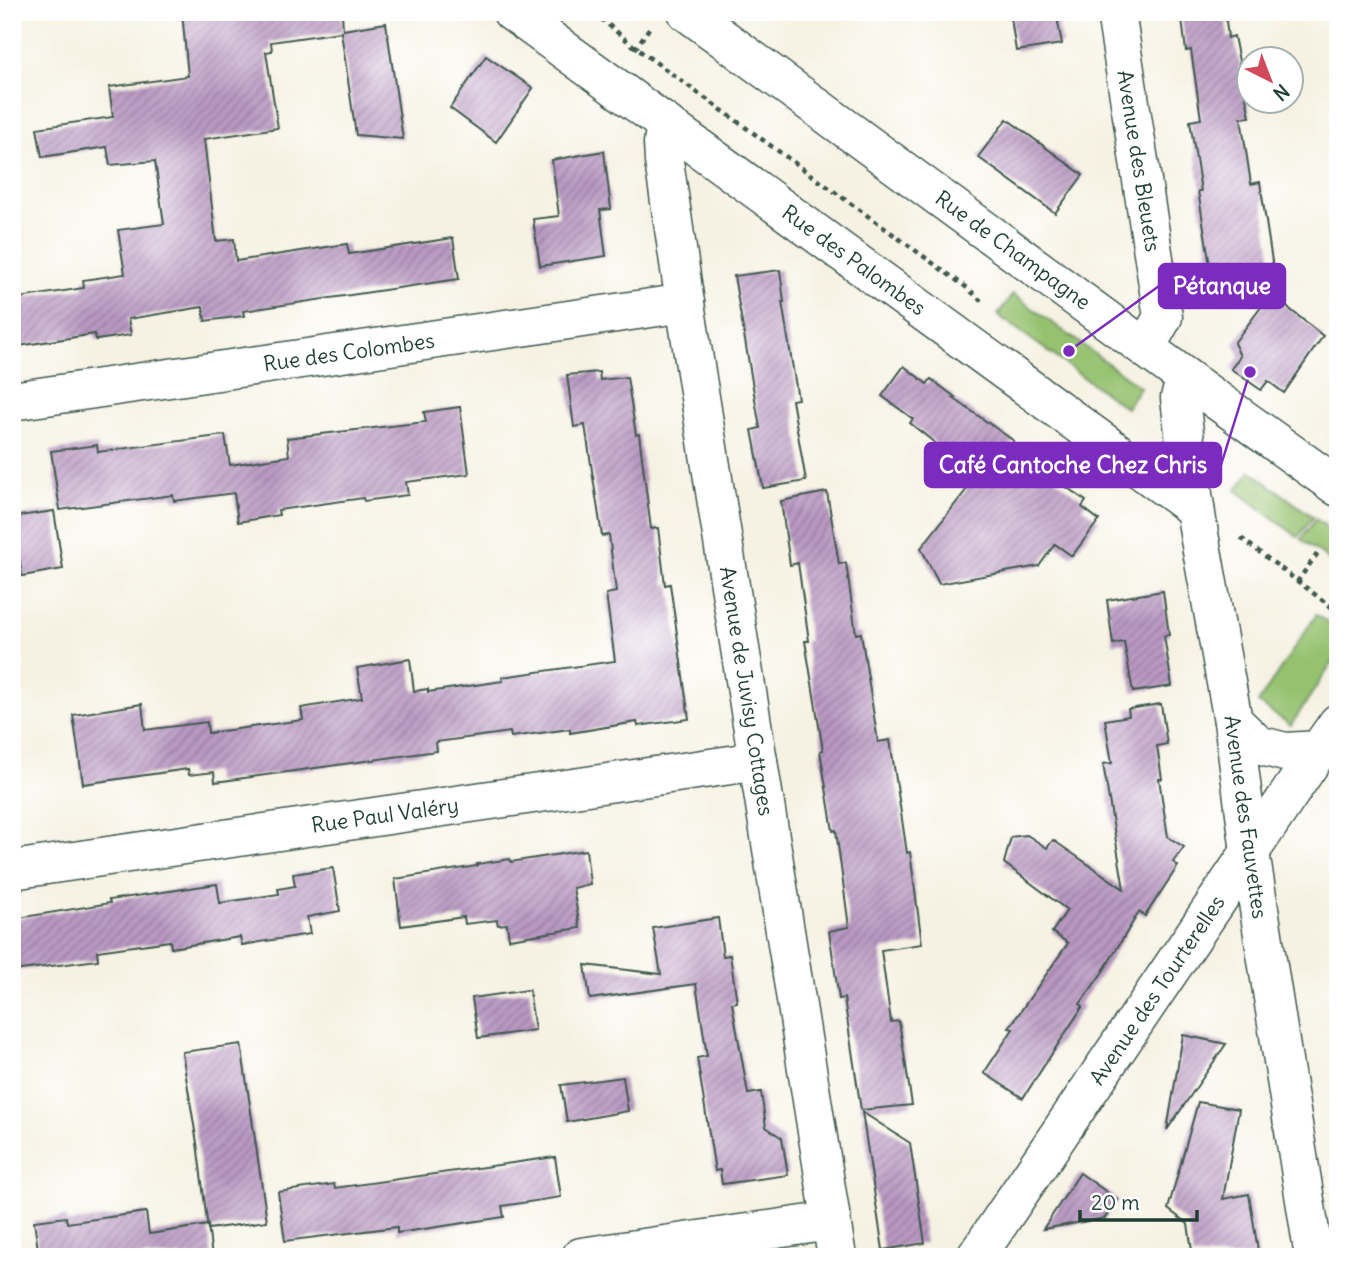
<svg xmlns="http://www.w3.org/2000/svg" width="1350" height="1269" viewBox="0 0 1350 1269" font-family="Delius,sans-serif">
  <style>
    .pitch { fill: #96c270; stroke: #5a8052; stroke-width: 2 }
    .building { fill: url(#building-hatch) }
    .lines { fill: none; stroke-linecap: round; stroke-linejoin: round }
    .street-casing { stroke: #3f584e; stroke-width: 41 }
    .secondary-casing { stroke: #3f584e; stroke-width: 41 }
    .path { stroke: #3f584e; stroke-width: 4.5; stroke-dasharray: 5 5; stroke-linecap: butt }
    .street { stroke: #fff; stroke-width: 38 }
    .secondary { stroke: #fff; stroke-width: 38 }
    .labels { text-anchor: middle; dominant-baseline: central; stroke-width: 7; stroke-linejoin: round; paint-order: stroke }
    .street-label { font-size: 21px; fill: #1f3d34; stroke: #fff }
    .leader { fill: none; stroke: #7b2cbf; stroke-width: 2.5 }
    .callout-dot { fill: #7b2cbf; stroke: #fff; stroke-width: 2.5 }
    .callout { fill: #7b2cbf; stroke: #7b2cbf; stroke-width: 2.5 }
    .callout-label { font-size: 23px; text-anchor: middle; font-weight: bold; fill: #fff }
  </style>
  <defs>
    <pattern id="building-hatch" width="6" height="6" patternUnits="userSpaceOnUse" patternTransform="scale(1.75)"><rect width="6" height="6" fill="#b998c2"/><path d="M-1 1l2-2M0 6l6-6M5 7l2-2" fill="none" stroke="#967d9e"/></pattern>
  </defs>
  <rect width="100%" height="100%" fill="#fff"/>
  <filter id="ink" filterUnits="userSpaceOnUse"><feTurbulence type="fractalNoise" baseFrequency=".0143" numOctaves="2"/><feDisplacementMap in="SourceGraphic" scale="14" xChannelSelector="R" yChannelSelector="G"/><feConvolveMatrix kernelMatrix="1 2 1 2 8 2 1 2 1" color-interpolation-filters="sRGB"/></filter>
  <filter id="wash" filterUnits="userSpaceOnUse"><feTurbulence type="fractalNoise" baseFrequency=".00686" numOctaves="4" result="noise"/><feDisplacementMap in="SourceGraphic" scale="28" xChannelSelector="R" yChannelSelector="G"/><feGaussianBlur stdDeviation="1.57" result="paint"/><feColorMatrix in="noise" values="0 0 0 0 0 0 0 0 0 0 0 0 0 0 0 0 0 1.4 0 .05"/><feComposite in="paint" operator="in"/></filter>
  <g filter="url(#wash)">
    <rect width="100%" height="100%" fill="#f6f2e3"/>
    <g class="pitch">
      <path d="M1013 294 1140 387 1126 408 998 315Z"/>
      <path d="M1251 471 1313 517 1298 537 1236 490Z"/>
      <path d="M1316 519 1338 536V567L1301 539Z"/>
      <path d="M1316 615 1338 629V654L1291 725 1258 703Z"/>
    </g>
    <g id="blocks">
      <g class="building">
        <path d="M182 12H342L343 30 386 23 403 139 356 135 341 32 271 42 272 51 266 52 278 128 204 139 216 241 234 239 236 261 347 244 349 254 453 238 459 279 243 311 244 316 205 321 203 307 128 319 131 335 96 340 95 334 12 347V299L84 288 83 280 125 274 118 230 164 224 155 161 110 165 107 147 42 157 37 128 113 117 109 87 188 76Z"/>
        <path d="M1010 12H1056L1062 44 1016 51Z"/>
        <path d="M1181 12H1225L1228 38 1234 36 1250 117 1241 118 1251 184 1260 182 1273 268 1212 278 1198 191H1201L1190 121 1201 119 1191 50 1186 51Z"/>
        <path d="M486 56 533 88 496 142 450 108Z"/>
        <path d="M1007 119 1083 175 1055 213 978 157Z"/>
        <path d="M604 151 611 209 600 210 606 256 540 266 533 219 559 216 552 160Z"/>
        <path d="M780 270 784 302H782L798 399 792 400 806 481 763 488 752 430 760 428 734 276Z"/>
        <path d="M1271 294 1323 336 1284 393 1268 381 1261 390 1231 369 1240 356 1234 343Z"/>
        <path d="M904 366 927 384 931 379 955 397 953 398 1014 441 1010 447 1086 501 1082 507 1099 520 1072 556 1055 544 1039 566 939 584 921 548 967 489 926 459 935 443 910 423 913 419 882 396Z"/>
        <path d="M599 372 600 380 627 377 636 435 639 434 651 529 658 528 665 585 670 584 689 719 638 726 637 722 570 733V729L511 737 510 732 436 742 437 751 215 782 214 772 189 775 188 769 83 784 73 715 142 704 145 730 207 722 208 733 303 720 301 708 362 698 357 668 410 659 414 691 428 689V692L503 681 502 677 615 661 606 594 616 592 609 535 602 536 585 425 574 427 567 375Z"/>
        <path d="M460 407 469 474 406 482 408 495 364 501 363 498 278 510 279 515 238 522 234 493 174 501 173 495 60 510 51 451 97 445 98 452 225 435 230 465 289 456 287 438 426 422 424 412Z"/>
        <path d="M827 492 839 564 846 563 856 634 861 633 878 742 890 740 907 853 910 852 922 944 881 950 891 1022 899 1021 912 1105 861 1110 844 998 839 999 829 931 849 927 836 830 833 831 820 751 823 750 805 641H809L798 563 790 565 781 501Z"/>
        <path d="M54 511 63 569 22 576 19 556 12 557V517Z"/>
        <path d="M1163 591 1169 635 1164 636 1172 686 1133 692 1124 642 1113 644 1107 600Z"/>
        <path d="M1161 704 1167 744 1157 746 1162 779H1159L1168 837 1184 847 1173 862 1178 866 1145 916 1139 912 1102 973 1080 1004 1083 1006 1023 1098 984 1073 1013 1029 1009 1028 1068 943 1052 932 1067 910 1004 863 1011 837 1027 835 1047 848 1053 840 1124 889 1103 764 1112 763 1105 720 1129 716 1128 709Z"/>
        <path d="M586 850 590 884 573 888 580 928 509 939 507 924 498 925 497 920 465 924 464 917 401 926 395 879 477 866V864L510 859 511 862Z"/>
        <path d="M333 868 340 911 307 917 310 934 242 945 240 937 171 948 170 941 97 951 98 960 12 971V919L110 903 109 900 217 884 220 903 279 894 278 889 295 886 293 874Z"/>
        <path d="M718 918 723 956 730 955 737 1002 732 1003 748 1094 761 1092 766 1127 782 1138 788 1175 722 1184 720 1170 715 1171 697 1058 707 1056 696 984 590 999 585 965 661 974 653 928Z"/>
        <path d="M529 990 535 1030 478 1038 472 998Z"/>
        <path d="M1183 1035 1226 1044 1167 1130Z"/>
        <path d="M241 1044 267 1221 208 1229 197 1143 182 1052Z"/>
        <path d="M623 1077 628 1111 567 1122 561 1085Z"/>
        <path d="M1198 1102 1239 1109 1223 1199 1249 1194 1259 1257H1193L1188 1224 1168 1209Z"/>
        <path d="M862 1112 910 1143 925 1243 883 1250Z"/>
        <path d="M555 1157 561 1197 502 1206 504 1217 397 1233V1227L285 1241 278 1192 334 1184 335 1188Z"/>
        <path d="M1080 1173 1118 1200 1105 1218 1043 1229Z"/>
        <path d="M146 1212 149 1234 208 1225 212 1257H39L34 1221 66 1217 67 1223Z"/>
      </g>
    </g>
  </g>
  <g filter="url(#ink)">
    <use href="#blocks" fill-opacity="0" stroke="#3f584e" stroke-width="2"/>
    <g class="lines">
      <g class="street-casing">
        <g id="street">
          <path d="M1116 12 1163 317 1146 347"/>
          <path d="M666 124 663 143 664 161 685 303 837 1257"/>
          <path d="M12 401 685 303"/>
          <path d="M1233 721 1250 852 1314 1257"/>
          <path d="M12 870 758 761"/>
          <path d="M581 1257 831 1221"/>
          <path d="M976 1257 1319 750"/>
        </g>
      </g>
      <g class="secondary-casing">
        <g id="secondary">
          <path d="M512 12 1195 509"/>
          <path d="M687 12 1186 378 1338 487"/>
          <path d="M1186 378 1180 398 1185 441 1199 534 1233 721 1258 745 1285 752 1319 750 1338 723"/>
        </g>
      </g>
      <g class="path">
        <path d="M593 12 636 48 970 290 981 301"/>
        <path d="M635 49 650 27"/>
        <path d="M1241 538 1338 612"/>
        <path d="M1297 582 1320 550"/>
      </g>
      <use href="#street" class="street"/>
      <use href="#secondary" class="secondary"/>
    </g>
  </g>
  <g class="labels">
    <g class="street-label">
      <text transform="translate(1139 161) rotate(81)">Avenue des Bleuets</text>
      <text transform="translate(1013 250) rotate(36)">Rue de Champagne</text>
      <text transform="translate(854 260) rotate(36)">Rue des Palombes</text>
      <text transform="translate(349 352) rotate(-8)">Rue des Colombes</text>
      <text transform="translate(747 691) rotate(81)">Avenue de Juvisy Cottages</text>
      <text transform="translate(385 815) rotate(-8)">Rue Paul Valéry</text>
      <text transform="translate(1246 817) rotate(82)">Avenue des Fauvettes</text>
      <text transform="translate(1157 990) rotate(-56)">Avenue des Tourterelles</text>
    </g>
  </g>
  <path class="leader" d="M1069 351L1159 286M1250 372L1221 465"/>
  <g class="callout-dot">
    <circle cx="1069" cy="351" r="7"/>
    <circle cx="1250" cy="372" r="7"/>
  </g>
  <g class="callout">
    <rect x="1159" y="264" width="126" height="44" rx="7"/>
    <rect x="925" y="443" width="296" height="44" rx="7"/>
  </g>
  <g class="callout-label">
    <text x="1222" y="294">Pétanque</text>
    <text x="1073" y="473">Café Cantoche Chez Chris</text>
  </g>
  <rect width="1350" height="1269" fill="none" stroke="#fff" stroke-width="42"/>
  <g transform="translate(1270 80) rotate(138)"><circle r="33" fill="#ffffff" stroke="#a5b1ae" stroke-width="2"/>
  <path d="M0-5L12 26L0 18L-12 26Z" fill="#d1495b"/>
  <text y="-10" font-size="19" font-weight="bold" text-anchor="middle" fill="#1f3d34">N</text>
  </g>
  <path d="M1080 1210v10h117v-10" fill="none" stroke="#1f3d34" stroke-width="3.5"/>
  <text x="1091" y="1210" font-size="21" fill="#1f3d34" stroke="#ffffff" stroke-width="5" paint-order="stroke">20 m</text>
</svg>
